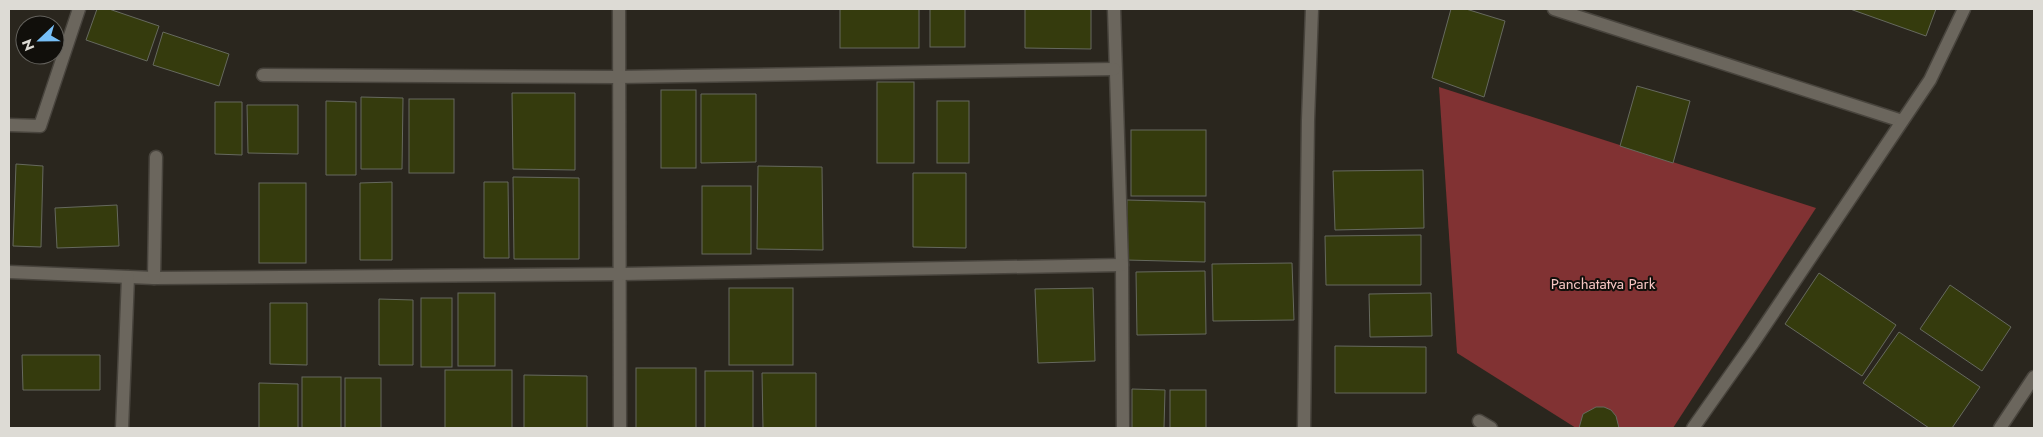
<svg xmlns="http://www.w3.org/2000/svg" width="2043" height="437" viewBox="0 0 2043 437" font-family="Jost,sans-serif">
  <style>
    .green { fill: #813233 }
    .building { fill: #353b0d; stroke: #66695e }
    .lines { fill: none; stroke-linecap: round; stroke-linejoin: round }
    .minor-casing { stroke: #48443d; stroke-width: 15 }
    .minor { stroke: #6b665d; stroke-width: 12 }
    .labels { text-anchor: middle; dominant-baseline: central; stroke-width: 4; stroke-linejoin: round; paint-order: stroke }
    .park-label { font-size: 15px; fill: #f5c4c1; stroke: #110f0b }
  </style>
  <rect width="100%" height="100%" fill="#2a261e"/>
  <path class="green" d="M1439 87 1816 208 1673 428H1576L1457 353Z"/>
  <g class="building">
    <path d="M97 9H109L159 26 147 61 86 40Z"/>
    <rect x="840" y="9" width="79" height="39"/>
    <rect x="930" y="9" width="35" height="38"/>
    <path d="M1025 9H1091V49L1025 48Z"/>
    <path d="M1451 9H1466L1505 21 1484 97 1432 78Z"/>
    <path d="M1850 9H1936L1926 36Z"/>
    <path d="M163 32 229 54 219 86 153 65Z"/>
    <rect x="877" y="82" width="37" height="81"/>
    <path d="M1637 86 1690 101 1673 163 1620 146Z"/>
    <rect x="661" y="90" width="35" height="78"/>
    <path d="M512 93H575V170L513 169Z"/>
    <path d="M701 94H756V162L701 163Z"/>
    <path d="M361 97 403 98 402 169H361Z"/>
    <rect x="409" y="99" width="45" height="74"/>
    <path d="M326 101 356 102V175H326Z"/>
    <rect x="937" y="101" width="32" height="62"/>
    <path d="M215 102H242V155L215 154Z"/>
    <path d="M247 105H298V154L248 153Z"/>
    <rect x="1131" y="130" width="75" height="66"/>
    <path d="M16 164 43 166 41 247 13 246Z"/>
    <path d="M758 166 822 167 823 250 757 249Z"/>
    <path d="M1423 170 1424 228 1335 230 1333 171Z"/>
    <path d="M913 173H966V248L913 247Z"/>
    <path d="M513 177 579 178V259H514Z"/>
    <path d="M392 182V260H360V183Z"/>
    <path d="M484 182H508L509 258H484Z"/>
    <rect x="259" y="183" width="47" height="80"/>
    <rect x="702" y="186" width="49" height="68"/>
    <path d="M1127 200 1205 202V262L1126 260Z"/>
    <path d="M117 205 119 246 57 248 55 208Z"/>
    <path d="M1421 235V285H1326L1325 236Z"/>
    <path d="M1292 263 1294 320 1213 321 1212 264Z"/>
    <path d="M1205 271 1206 334 1137 335 1136 272Z"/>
    <path d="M1819 273 1896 325 1862 376 1785 324Z"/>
    <path d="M1950 285 2011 327 1982 371 1920 329Z"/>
    <rect x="729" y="288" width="64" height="77"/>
    <path d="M1093 288 1095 361 1038 363 1035 289Z"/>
    <rect x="458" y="293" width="37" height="73"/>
    <path d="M1431 293 1432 336 1370 337 1369 294Z"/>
    <rect x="421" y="298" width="31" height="69"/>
    <path d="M379 299 413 300V365H379Z"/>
    <path d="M270 303H307V365L270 364Z"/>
    <path d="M1899 332 1980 387 1952 428H1929L1863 383Z"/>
    <path d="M1335 346 1426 347V393H1335Z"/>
    <path d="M22 355H100V390H23Z"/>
    <rect x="636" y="368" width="60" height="60"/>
    <rect x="445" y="370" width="67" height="58"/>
    <rect x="705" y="371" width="48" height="57"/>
    <path d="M762 373H816V428H763Z"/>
    <path d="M524 375 587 376V428H524Z"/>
    <rect x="302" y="377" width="39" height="51"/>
    <rect x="345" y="378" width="36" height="50"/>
    <path d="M259 383 298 384V428H259Z"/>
    <path d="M1132 389 1165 390 1164 428H1132Z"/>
    <rect x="1170" y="390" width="36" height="38"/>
    <path d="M1596 407H1604L1611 410 1616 416 1619 428H1579L1583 414Z"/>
  </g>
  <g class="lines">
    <g class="minor-casing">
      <g id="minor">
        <path d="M619 9 620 428"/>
        <path d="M1114 9 1122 265 1123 428"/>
        <path d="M1554 9 1902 121"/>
        <path d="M263 75 618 77 1114 69"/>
        <path d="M9 125 40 126 79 9"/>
        <path d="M9 272 154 278 621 274 1122 265"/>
        <path d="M154 278 156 157"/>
        <path d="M1479 421 1491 428"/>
        <path d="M122 428 128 277"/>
        <path d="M1304 428 1308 120 1312 9"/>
        <path d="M1693 428 1753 343 1930 80 1964 9"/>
        <path d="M2000 428 2034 377"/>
      </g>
    </g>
    <use href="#minor" class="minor"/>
  </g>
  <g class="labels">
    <g class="park-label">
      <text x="1603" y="284">Panchatatva Park</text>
    </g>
  </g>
  <rect width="2043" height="437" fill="none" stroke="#dddbd5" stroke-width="20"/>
  <g transform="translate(40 40) rotate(248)"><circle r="24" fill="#110f0b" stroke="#63615c"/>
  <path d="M0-4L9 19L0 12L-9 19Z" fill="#77bff7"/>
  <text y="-8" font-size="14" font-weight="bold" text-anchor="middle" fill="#dddbd5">N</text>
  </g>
</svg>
